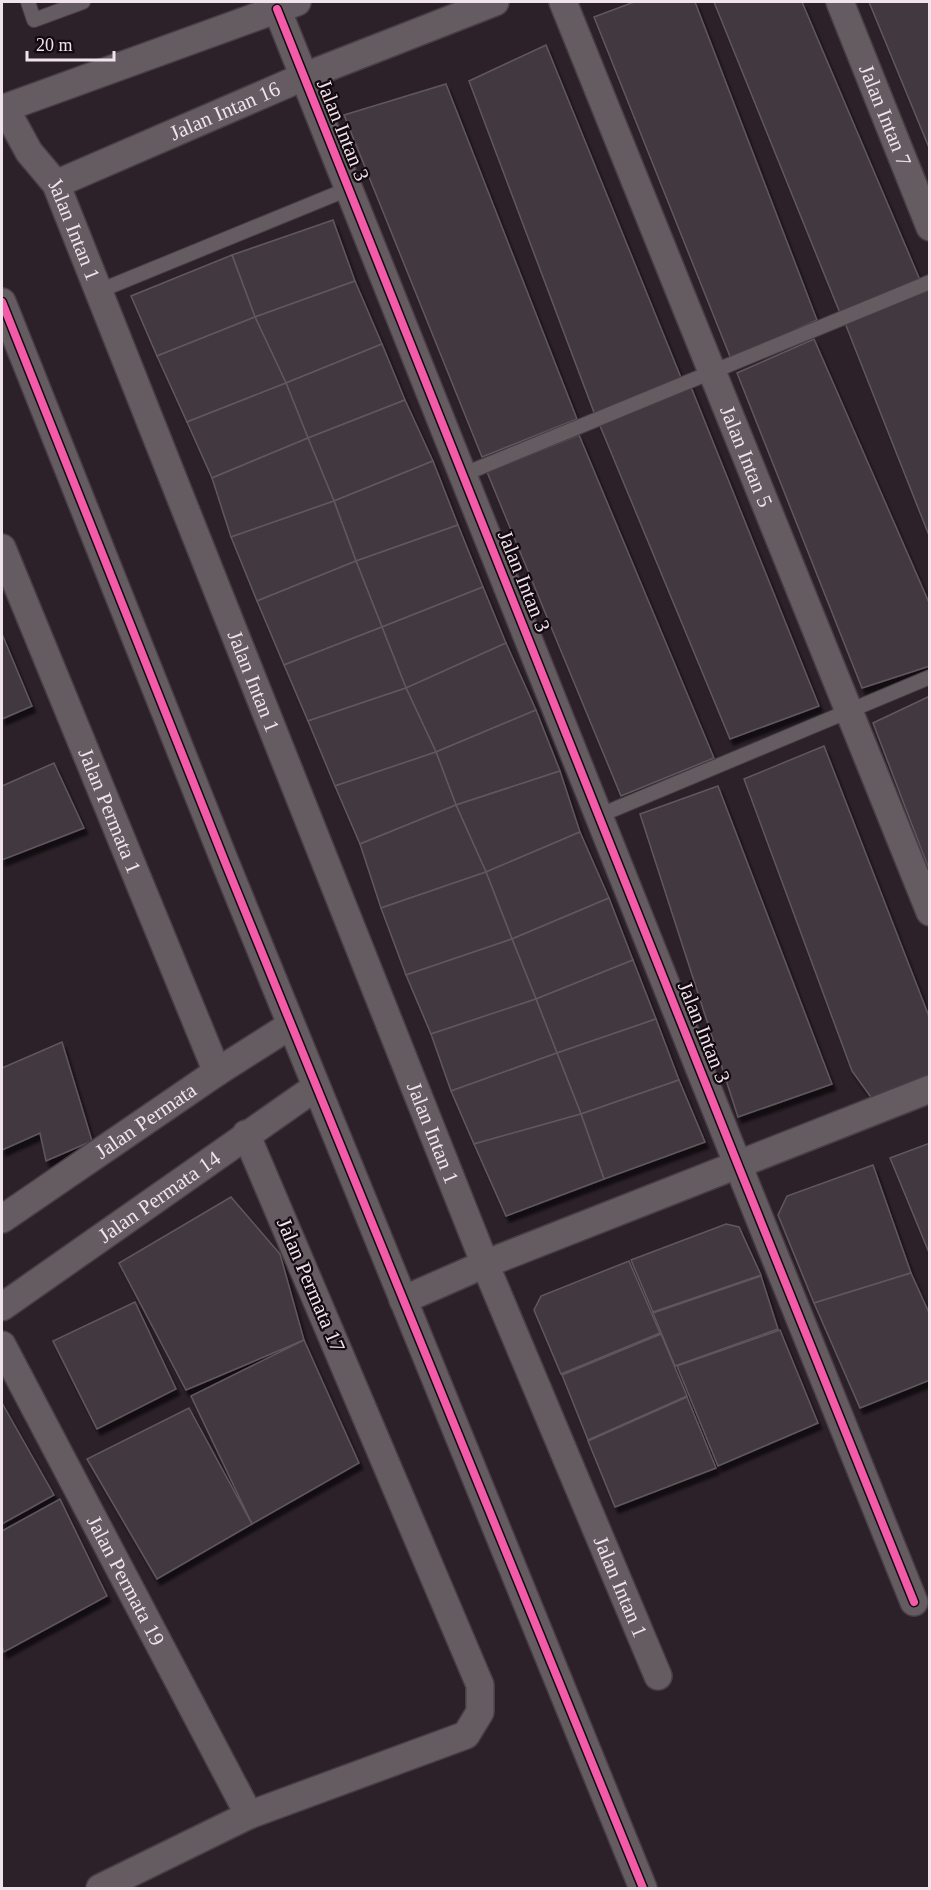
<svg xmlns="http://www.w3.org/2000/svg" width="931" height="1890" viewBox="0 0 931 1890" font-family="'Times New Roman',serif">
  <style>
    .building { fill: #42393f; stroke: #61575e; stroke-width: 1.5; filter: url(#shadow) }
    .lines { fill: none; stroke-linecap: round; stroke-linejoin: round }
    .lane-casing { stroke: #483e45; stroke-width: 16 }
    .street-casing { stroke: #483e45; stroke-width: 30 }
    .lane { stroke: #655c62; stroke-width: 14 }
    .street { stroke: #655c62; stroke-width: 27 }
    .cycleway-casing { stroke: #130a10; stroke-width: 11 }
    .cycleway { stroke: #f35aa7; stroke-width: 8 }
    .labels { text-anchor: middle; dominant-baseline: central; stroke-width: 4.5; stroke-linejoin: round; paint-order: stroke }
    .street-label { font-size: 21px; fill: #f1e3ec; stroke: #130a10 }
  </style>
  <defs>
    <filter id="shadow"><feDropShadow dx="3.5" dy="6" stdDeviation="1.5" flood-color="#0009"/></filter>
  </defs>
  <rect width="100%" height="100%" fill="#2c2129"/>
  <g class="building">
    <path d="M634 2H695L817 320 731 359 594 17Z"/>
    <path d="M714 2H802L920 280 840 313Z"/>
    <path d="M869 2H930V150Z"/>
    <path d="M546 45 682 380 595 415 469 81Z"/>
    <path d="M446 84 577 419 482 457 344 115Z"/>
    <path d="M333 220 355 281 255 317 232 255Z"/>
    <path d="M232 255 255 317 157 356 131 296Z"/>
    <path d="M355 281 382 344 286 383 255 317Z"/>
    <path d="M929 290H930V538L845 323Z"/>
    <path d="M255 317 286 383 187 422 157 356Z"/>
    <path d="M814 339 930 605V666L862 688 737 373Z"/>
    <path d="M382 344 405 400 308 438 286 383Z"/>
    <path d="M689 382 819 706 730 739 598 421Z"/>
    <path d="M286 383 308 438 212 478 187 422Z"/>
    <path d="M405 400 433 461 334 501 308 438Z"/>
    <path d="M579 435 714 758 621 796 487 472Z"/>
    <path d="M308 438 334 501 231 537 212 478Z"/>
    <path d="M433 461 458 525 356 561 334 501Z"/>
    <path d="M334 501 356 561 257 601 231 537Z"/>
    <path d="M458 525 483 587 382 627 356 561Z"/>
    <path d="M356 561 382 627 284 665 257 601Z"/>
    <path d="M483 587 506 643 406 688 382 627Z"/>
    <path d="M382 627 406 688 308 721 284 665Z"/>
    <path d="M2 634 32 706 2 719Z"/>
    <path d="M506 643 536 710 436 752 406 688Z"/>
    <path d="M406 688 436 752 335 786 308 721Z"/>
    <path d="M930 696V872L873 723Z"/>
    <path d="M536 710 560 771 456 805 436 752Z"/>
    <path d="M824 746 930 1019V1078L873 1100 852 1071 744 779Z"/>
    <path d="M436 752 456 805 360 844 335 786Z"/>
    <path d="M54 763 84 828 2 860V786Z"/>
    <path d="M560 771 580 832 486 872 456 805Z"/>
    <path d="M718 786 832 1084 738 1117 640 814Z"/>
    <path d="M456 805 486 872 381 908 360 844Z"/>
    <path d="M580 832 609 898 512 939 486 872Z"/>
    <path d="M486 872 512 939 406 975 381 908Z"/>
    <path d="M609 898 633 960 536 999 512 939Z"/>
    <path d="M512 939 536 999 431 1034 406 975Z"/>
    <path d="M633 960 656 1019 557 1053 536 999Z"/>
    <path d="M536 999 557 1053 451 1091 431 1034Z"/>
    <path d="M656 1019 679 1080 581 1114 557 1053Z"/>
    <path d="M62 1042 92 1141 46 1161 40 1133 2 1150V1068Z"/>
    <path d="M557 1053 581 1114 474 1144 451 1091Z"/>
    <path d="M679 1080 705 1142 604 1179 581 1114Z"/>
    <path d="M581 1114 604 1179 506 1216 474 1144Z"/>
    <path d="M930 1143V1255L890 1158Z"/>
    <path d="M873 1165 911 1273 814 1303 778 1215 787 1196Z"/>
    <path d="M231 1197 280 1254 304 1340 186 1390 119 1263Z"/>
    <path d="M726 1224 739 1227 761 1275 653 1312 631 1260Z"/>
    <path d="M629 1261 660 1333 561 1374 534 1310 541 1296Z"/>
    <path d="M911 1273 930 1315V1380L860 1408 814 1303Z"/>
    <path d="M761 1276 778 1329 675 1366 653 1313Z"/>
    <path d="M135 1302 176 1389 97 1429 53 1341Z"/>
    <path d="M780 1330 818 1423 718 1466 677 1366Z"/>
    <path d="M661 1334 687 1396 588 1440 562 1375Z"/>
    <path d="M304 1340 359 1463 252 1524 191 1396Z"/>
    <path d="M687 1397 716 1468 615 1507 588 1441Z"/>
    <path d="M2 1403 54 1495 2 1524Z"/>
    <path d="M189 1408 252 1524 157 1579 87 1459Z"/>
    <path d="M60 1499 107 1596 4 1652 2 1647V1531Z"/>
  </g>
  <g class="lines">
    <g class="lane-casing">
      <g id="lane">
        <path d="M28 2 34 20 83 2"/>
        <path d="M99 291 348 189"/>
        <path d="M462 475 930 282"/>
        <path d="M598 816 930 677"/>
      </g>
    </g>
    <g class="street-casing">
      <g id="street">
        <path id="s1" d="M563 2 930 912"/>
        <path id="s2" d="M840 2 930 227"/>
        <path d="M277 9 738 1165 914 1602"/>
        <path id="s3" d="M5 108 29 152 56 184 485 1264 658 1676"/>
        <path d="M2 109 297 2"/>
        <path id="s4" d="M56 184 303 77 495 2"/>
        <path d="M2 302 225 862 643 1888"/>
        <path id="s5" d="M2 548 217 1072"/>
        <path id="s6" d="M2 1219 217 1072 291 1025"/>
        <path d="M403 1300 485 1264 930 1089"/>
        <path id="s7" d="M2 1307 316 1087"/>
        <path id="s8" d="M2 1345 249 1815"/>
        <path d="M100 1888 249 1815 466 1735 480 1712V1685L246 1134"/>
      </g>
    </g>
    <use href="#lane" class="lane"/>
    <use href="#street" class="street"/>
    <g class="cycleway-casing">
      <g id="cycleway">
        <path d="M277 9 738 1165 914 1602"/>
        <path d="M2 302 225 862 643 1888"/>
      </g>
    </g>
    <use href="#cycleway" class="cycleway"/>
  </g>
  <g class="labels">
    <g class="street-label">
      <text stroke="none"><textPath href="#s4" startOffset="184">Jalan Intan 16</textPath></text>
      <text stroke="none"><textPath href="#s2" startOffset="122">Jalan Intan 7</textPath></text>
      <text transform="translate(343 130) rotate(68)">Jalan Intan 3</text>
      <text stroke="none"><textPath href="#s3" startOffset="141">Jalan Intan 1</textPath></text>
      <text stroke="none"><textPath href="#s1" startOffset="490">Jalan Intan 5</textPath></text>
      <text transform="translate(524 581) rotate(68)">Jalan Intan 3</text>
      <text stroke="none"><textPath href="#s3" startOffset="627">Jalan Intan 1</textPath></text>
      <text stroke="none"><textPath href="#s5" startOffset="284">Jalan Permata 1</textPath></text>
      <text transform="translate(704 1032) rotate(68)">Jalan Intan 3</text>
      <text stroke="none"><textPath href="#s6" startOffset="174">Jalan Permata</textPath></text>
      <text stroke="none"><textPath href="#s3" startOffset="1113">Jalan Intan 1</textPath></text>
      <text stroke="none"><textPath href="#s7" startOffset="192">Jalan Permata 14</textPath></text>
      <text transform="translate(311 1285) rotate(67)">Jalan Permata 17</text>
      <text stroke="none"><textPath href="#s8" startOffset="266">Jalan Permata 19</textPath></text>
      <text stroke="none"><textPath href="#s3" startOffset="1604">Jalan Intan 1</textPath></text>
    </g>
  </g>
  <rect width="931" height="1890" fill="none" stroke="#f1e3ec" stroke-width="6"/>
  <path d="M27 51v9h87v-9" fill="none" stroke="#f1e3ec" stroke-width="3"/>
  <text x="36" y="51" font-size="18" fill="#f1e3ec" stroke="#130a10" stroke-width="4.5" paint-order="stroke">20 m</text>
</svg>
